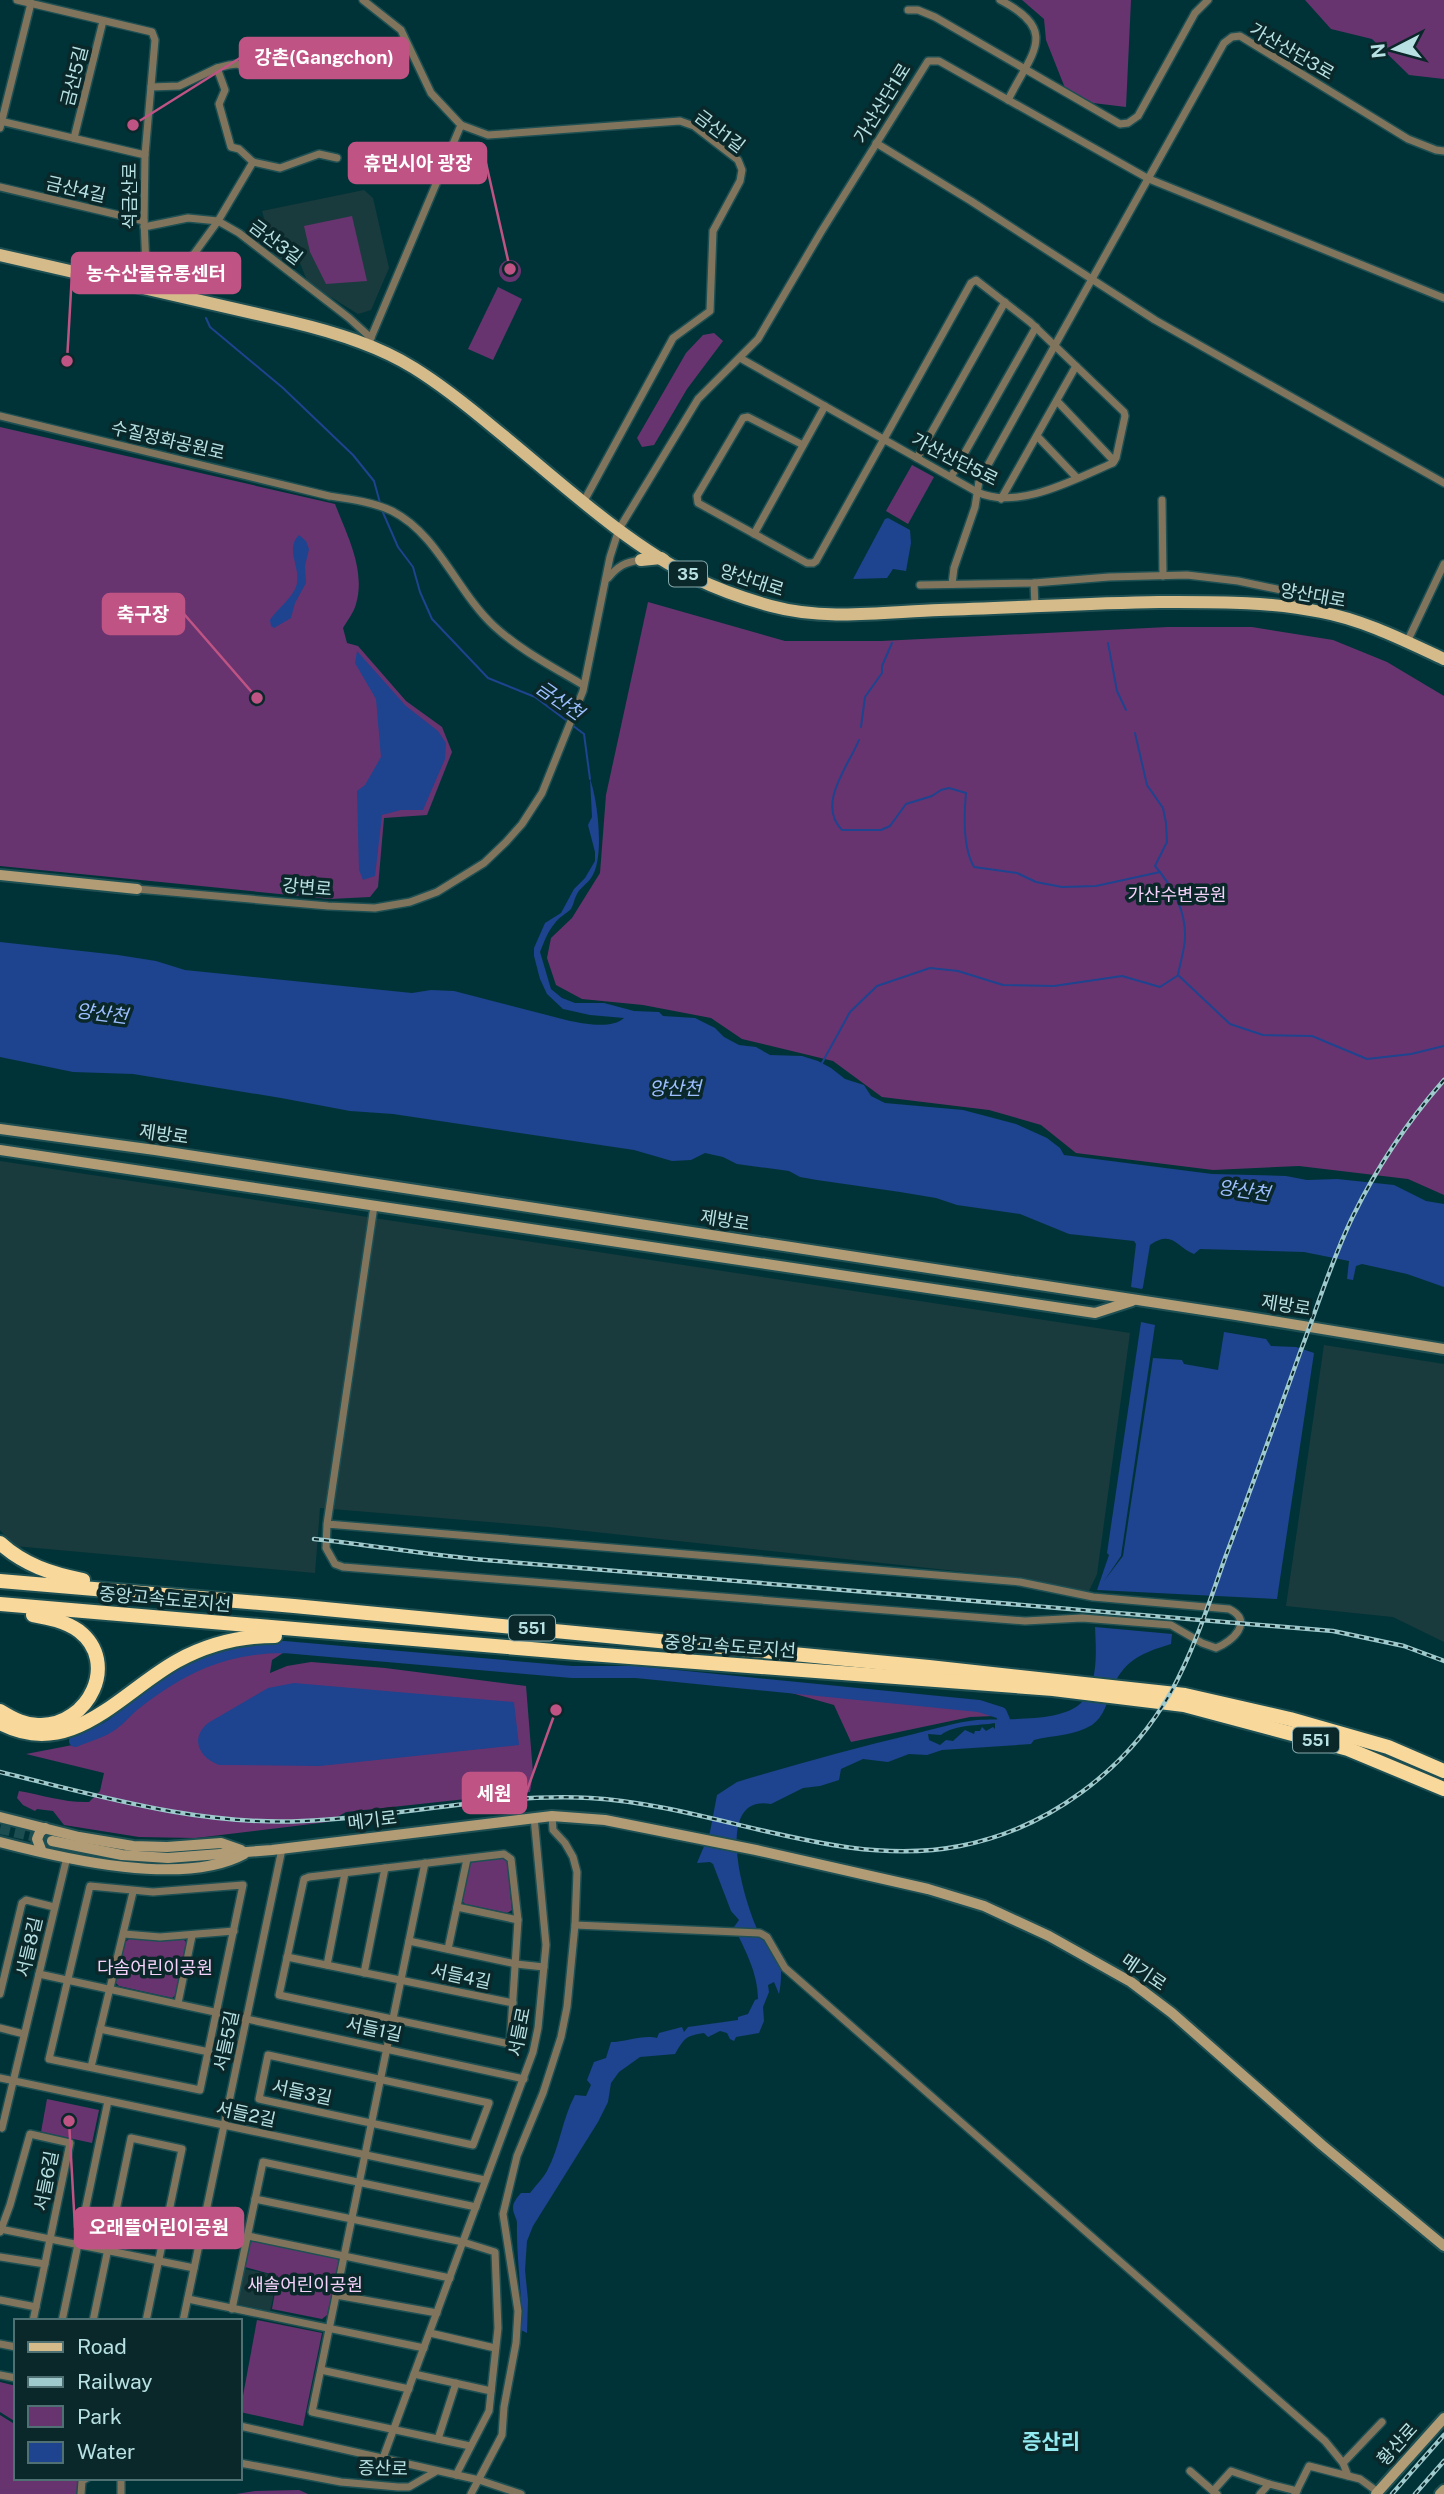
<svg xmlns="http://www.w3.org/2000/svg" width="1444" height="2494" viewBox="0 0 1444 2494" font-family="'Public Sans','Noto Sans KR',sans-serif">
  <style>
    .built { fill: #1a3b3d }
    .green { fill: #68346f }
    .water { fill: #1e438f; fill-rule: evenodd }
    .lines { fill: none; stroke-linecap: round; stroke-linejoin: round }
    .stream { stroke: #1e438f; stroke-width: 2 }
    .river { stroke: #1e438f; stroke-width: 12 }
    .secondary-tunnel { stroke: #1c4d51; stroke-width: 10; stroke-dasharray: 10 5; stroke-linecap: butt }
    .street-casing { stroke: #1d4f53; stroke-width: 10 }
    .secondary-casing { stroke: #1d4f53; stroke-width: 14 }
    .primary-casing { stroke: #1d4f53; stroke-width: 16 }
    .highway-casing { stroke: #1d4f53; stroke-width: 18 }
    .street { stroke: #81745c; stroke-width: 7 }
    .secondary { stroke: #b19c76; stroke-width: 10 }
    .primary { stroke: #d6bb8a; stroke-width: 12 }
    .highway { stroke: #f9d89b; stroke-width: 14 }
    .rail-casing { stroke: #9fcacd; stroke-width: 4.5 }
    .rail { stroke: #0a2729; stroke-width: 2; stroke-dasharray: 5; stroke-linecap: butt }
    .labels { text-anchor: middle; dominant-baseline: central; stroke-width: 7; stroke-linejoin: round; paint-order: stroke }
    .shield { fill: #0a2729; stroke: #84a9ac; stroke-width: 2 }
    .shield-label { font-size: 16px; font-weight: bold; fill: #b8e1e4 }
    .street-label { font-size: 18px; fill: #b8e1e4; stroke: #0a2729 }
    .park-label { font-size: 18px; fill: #f5d2fa; stroke: #0a2729 }
    .water-label { font-size: 19px; font-style: italic; fill: #9dbfff; stroke: #0a2729 }
    .quarter-label { font-size: 21px; font-weight: bold; fill: #92eaf1; stroke: #0a2729 }
    .leader { fill: none; stroke: #bf5484; stroke-width: 2.5 }
    .callout-dot { fill: #bf5484; stroke: #0a2729; stroke-width: 2.5 }
    .callout { fill: #bf5484; stroke: #bf5484; stroke-width: 2.5 }
    .callout-label { font-size: 19px; text-anchor: middle; font-weight: bold; fill: #fff }
  </style>
  <rect width="100%" height="100%" fill="#003337"/>
  <g class="built">
    <path d="M364 190 373 198 389 268 371 310 358 314 308 283 298 258 276 259 262 211Z"/>
    <path d="M0 1161 1130 1333 1097 1574 1088 1593 1021 1578 549 1527 320 1508 315 1573 14 1546 0 1530Z"/>
    <path d="M1324 1345 1444 1364V1642L1393 1617 1286 1606Z"/>
    <path d="M244 2269 278 2276 270 2311 237 2304Z"/>
  </g>
  <g class="green">
    <path d="M1022 0H1131L1126 107 1093 103 1065 88 1046 40 1044 19Z"/>
    <path d="M1305 0H1444V79L1409 75 1372 39 1331 29Z"/>
    <path d="M352 216 367 281 326 284 310 252 304 226Z"/>
    <circle cx="510" cy="271" r="11"/>
    <path d="M498 287 522 299 493 360 468 349Z"/>
    <path d="M714 333 723 341 687 389 654 445 642 447 637 438 686 353 703 335Z"/>
    <path d="M0 427 335 504C347 535 366 570 356 604 354 612 347 621 343 628L347 643 358 646 406 701 442 727 452 752 427 815 384 818 378 887 370 897 330 899 0 866Z"/>
    <path d="M912 465 934 477 908 524 886 511Z"/>
    <path d="M648 602 785 641H881L1168 627H1252L1333 640 1387 662 1444 696V1195L1408 1179 1299 1166 1213 1170 1076 1153 1041 1125 989 1110 882 1097 833 1061 742 1039 711 1018 643 1005 582 999 556 985 547 958 551 938 572 918 600 873 606 795Z"/>
    <path d="M253 1651H286L272 1660 270 1673 287 1666 311 1662 385 1668 526 1686 533 1773 530 1792 346 1812 328 1822 196 1838 139 1837 64 1825 53 1811 37 1809 35 1811 23 1805 17 1798 19 1791C42 1795 66 1803 89 1802L100 1791 104 1773 26 1754 83 1743 116 1727 143 1703 194 1669Z"/>
    <path d="M788 1692 980 1709 995 1716 970 1717 851 1742 834 1705Z"/>
    <path d="M502 1857 507 1860 512 1910 507 1913 465 1904 462 1901 469 1864 473 1861Z"/>
    <path d="M129 1939H183L187 1943 176 1995 172 1998 119 1986 115 1982 124 1943Z"/>
    <path d="M47 2099 99 2110 92 2143 41 2132Z"/>
    <path d="M254 2240 336 2257 340 2263 327 2315 322 2319 272 2309 278 2276 245 2267 249 2244Z"/>
    <path d="M257 2320 322 2333 303 2426 240 2412Z"/>
    <path d="M0 2382 16 2386V2422L0 2412Z"/>
    <path d="M0 2415 16 2425V2478H78L77 2494H0Z"/>
    <path d="M299 2490 308 2494H236L255 2491Z"/>
  </g>
  <g class="water">
    <path d="M888 518 910 530 911 543 906 571 893 569 887 578 853 579 885 519Z"/>
    <path d="M299 535 306 541 309 549 305 566 306 583 295 603 291 618 274 628 271 626 270 620C278 608 295 596 297 583 300 565 285 549 299 535Z"/>
    <path d="M357 651 406 706 438 731 446 743 445 759 423 810H401L382 815 375 876 363 880 359 870 357 791 365 785 381 757 376 699 355 663Z"/>
    <path d="M590 779C598 800 605 860 591 878 587 884 580 888 577 894 574 899 574 904 571 909 566 914 559 917 555 923 548 931 544 942 540 952L551 989 562 998 575 1003H604L634 1011 659 1012 663 1016 695 1018 715 1028 724 1037 739 1045 756 1047 770 1055 802 1056 818 1061 831 1068 845 1079 864 1085 871 1096 885 1103 963 1110 1016 1124 1047 1138 1060 1148 1064 1155 1212 1174 1286 1176 1307 1180 1337 1179 1394 1185 1426 1201 1444 1204V1287L1407 1274 1362 1264 1356 1266 1353 1280 1347 1279 1349 1261 1304 1252 1200 1249 1194 1254C1177 1248 1173 1229 1150 1245L1143 1287 1142 1289 1131 1287 1136 1244 1134 1241 1069 1234 1020 1214 957 1205 936 1198 900 1192 817 1180 800 1177 789 1171 737 1164 723 1157 705 1153 691 1160 672 1161 634 1150 393 1114 350 1111 281 1098 133 1074 73 1072 0 1057V942L118 955 156 961 185 970 412 993 431 990 454 991 570 1021C586 1024 612 1029 624 1018L590 1015 563 1009 547 994 540 979 534 956V948L545 923 561 913 574 889 585 878 595 861V852L588 825 592 817Z"/>
    <path d="M1141 1322 1155 1325 1121 1556 1104 1581 1123 1556 1153 1358 1182 1360 1184 1364 1218 1370 1224 1332 1266 1339 1271 1346 1296 1347 1314 1353 1277 1599 1097 1590 1109 1555 1107 1553Z"/>
    <path d="M1095 1627 1172 1634 1171 1644C1141 1653 1122 1661 1111 1692 1106 1705 1104 1716 1092 1725 1074 1736 1054 1735 1034 1740L1031 1744 942 1750 927 1755 909 1754 888 1762 863 1759 841 1769 839 1780 820 1786 803 1788 771 1804C710 1793 746 1909 760 1935 765 1944 776 1952 780 1961 782 1969 781 1986 779 1994L774 1982 768 1985 769 1992 763 2007 764 2021 759 2033 736 2037 734 2041 730 2039 727 2033 720 2031 708 2037 704 2033C686 2036 685 2037 675 2054L640 2057 619 2072 611 2083 608 2102 598 2122 533 2226 527 2241 525 2270 528 2300 527 2333 521 2330C523 2294 516 2259 517 2224 517 2218 513 2214 513 2208 513 2202 517 2198 521 2193H530C535 2186 542 2180 547 2171 560 2147 562 2119 575 2095L586 2096 591 2085 587 2080 594 2062 606 2058 611 2042C625 2042 645 2034 657 2038L659 2033 682 2027 684 2032 688 2027 738 2020V2017L748 2014 755 2000 758 1999C758 1973 745 1950 734 1927L739 1920 731 1911 713 1864 710 1862 697 1863 710 1832 717 1795 737 1782 750 1778C804 1762 859 1747 914 1734 934 1729 957 1722 977 1720 1003 1718 1061 1723 1081 1703 1099 1684 1096 1650 1095 1627ZM995 1723V1729L993 1727 986 1731 982 1727 980 1731H975L974 1734 965 1730 953 1741 946 1740 940 1745 929 1740 928 1734 941 1735C955 1724 978 1726 995 1723Z"/>
    <path d="M294 1683 514 1702 519 1745 320 1766 219 1765C200 1758 189 1739 208 1723L268 1688Z"/>
  </g>
  <g class="lines">
    <g class="stream">
      <path d="M206 318 210 327 283 388 353 455 374 481 380 503"/>
      <path d="M381 508 398 547 413 567 420 592 432 619 488 678 535 697 567 721"/>
      <path d="M1108 643 1117 691 1126 710"/>
      <path d="M572 725 584 734 590 779"/>
      <path d="M861 727 865 697 882 673V666L892 643"/>
      <path d="M1135 733 1147 785 1163 808 1166 823 1167 842 1155 866C1172 886 1186 909 1185 937 1185 949 1180 963 1178 975L1230 1024 1263 1035 1312 1036 1367 1059 1411 1054 1444 1046"/>
      <path d="M859 740C849 765 816 804 842 830H881L890 826 906 804 932 796 941 790 949 788 966 793C964 814 963 848 974 867L1017 873 1036 882 1062 887 1096 886 1160 872"/>
      <path d="M822 1063 850 1012 877 986 930 968 958 971 1003 985 1054 986 1122 976 1160 987 1177 976"/>
    </g>
    <path class="river" d="M75 1741C86 1736 100 1733 110 1726 119 1721 126 1711 135 1704 181 1668 224 1647 284 1647L572 1672H636L979 1706 1001 1713 1004 1720"/>
    <path class="secondary-tunnel" d="M0 1829 52 1841"/>
    <g class="street-casing">
      <g id="street">
        <path d="M17 0 152 32 155 40 145 155 144 221 147 289"/>
        <path d="M363 0 401 30 431 93 461 125 488 135 680 121 694 126 738 160 742 170 740 181 713 231 710 311 673 338 584 501"/>
        <path d="M1000 0C1060 31 1032 52 1008 100"/>
        <path d="M908 10H918L935 17 1120 124 1128 123 1138 116 1195 13 1208 0"/>
        <path d="M217 68 225 90 219 104 231 147 239 149 253 162"/>
        <path d="M151 87 179 86 217 68 229 65 237 64 259 72"/>
        <path d="M0 121 145 155"/>
        <path d="M0 128 31 3"/>
        <path d="M74 138 103 21"/>
        <path d="M876 143 971 201 1155 320 1444 483"/>
        <path d="M0 187 144 221"/>
        <path d="M144 227 188 218 218 221 239 233 349 318 371 338"/>
        <path d="M182 297 191 258 218 221 253 162 280 168 319 154 337 158"/>
        <path d="M370 340 461 125"/>
        <path d="M740 358C819 403 898 447 977 492 1018 511 1075 479 1113 463L1116 458 1125 416 1124 412 1030 322 976 280 971 283 816 561 813 563H807L698 503 697 496 743 418 748 417 803 445"/>
        <path d="M1057 401 1114 461"/>
        <path d="M0 416 329 496C350 499 373 502 392 511 438 534 457 592 494 626 520 650 553 667 583 685"/>
        <path d="M1037 436 1077 478"/>
        <path d="M917 458 1005 302"/>
        <path d="M951 477 1036 327"/>
        <path d="M1001 499 1076 366"/>
        <path d="M1162 500 1163 576"/>
        <path d="M754 534 825 406"/>
        <path d="M608 578C618 566 625 562 641 560"/>
        <path d="M1034 583 1035 606"/>
        <path d="M952 584 954 568 975 507 979 481 1224 43 1232 37 1240 36 1408 139 1436 150 1444 151"/>
        <path d="M920 585 1034 583 1109 577 1187 575 1238 581 1286 591 1309 607"/>
        <path d="M1407 642 1444 564"/>
        <path d="M137 889 328 906 375 908 410 902 437 892 484 863 506 842 522 824 542 793 583 691 610 557 619 529 698 399 758 339 821 232 928 61H939L1149 179 1444 298"/>
        <path d="M327 1524 1020 1582 1093 1597 1229 1609C1255 1621 1232 1642 1216 1648L1202 1643 1171 1625 1082 1618 1025 1621 343 1567 335 1564 326 1548 327 1524 374 1206"/>
        <path d="M504 1854 511 1859 518 1920 510 2044 279 1995 304 1879 309 1877Z"/>
        <path d="M425 1863 312 2412 470 2446"/>
        <path d="M243 1885 200 2090 49 2059 90 1886 153 1892Z"/>
        <path d="M457 1907 518 1920"/>
        <path d="M575 1925 760 1933 767 1937 785 1968 1325 2441 1343 2463 1348 2476"/>
        <path d="M124 1934 160 1937 234 1931"/>
        <path d="M409 1941 516 1964 544 1967"/>
        <path d="M448 1949 467 1859"/>
        <path d="M287 1957 513 2003"/>
        <path d="M327 1965 345 1873"/>
        <path d="M364 1973 385 1868"/>
        <path d="M39 1974 524 2079"/>
        <path d="M0 1994 22 1903 26 1900 54 1907"/>
        <path d="M178 2003 192 1936"/>
        <path d="M0 2028 24 2034"/>
        <path d="M100 2029 209 2052"/>
        <path d="M268 2055 489 2103 473 2145 259 2099Z"/>
        <path d="M91 2067 133 1892"/>
        <path d="M0 2078 485 2180"/>
        <path d="M0 2127 2 2128 67 1857"/>
        <path d="M255 2199 463 2242 495 2252 498 2328 489 2411 456 2475"/>
        <path d="M0 2229 194 2268"/>
        <path d="M0 2232 10 2205 30 2134 70 2143 33 2321"/>
        <path d="M248 2236 450 2278"/>
        <path d="M0 2257 45 2264"/>
        <path d="M336 2295 437 2313"/>
        <path d="M188 2299 424 2348"/>
        <path d="M0 2300 36 2307"/>
        <path d="M232 2309 263 2162 476 2207"/>
        <path d="M62 2321 108 2101"/>
        <path d="M93 2321 131 2138 182 2149 146 2321"/>
        <path d="M183 2321 282 1849"/>
        <path d="M430 2333 495 2348"/>
        <path d="M0 2344 16 2347"/>
        <path d="M321 2370 409 2389"/>
        <path d="M414 2374 491 2391"/>
        <path d="M0 2375 16 2378"/>
        <path d="M240 2426 479 2480 521 2494"/>
        <path d="M438 2439 456 2383"/>
        <path d="M383 2458 533 2052 538 2028 546 1945 534 1817"/>
        <path d="M240 2463 341 2482 398 2487H409L435 2472"/>
        <path d="M1343 2463 1382 2422"/>
        <path d="M1190 2471 1213 2491"/>
        <path d="M81 2494 82 2481 87 2478"/>
        <path d="M121 2494V2478"/>
        <path d="M471 2494 502 2435 504 2407 516 2343 518 2311 503 2214 517 2156 543 2093 561 2037 567 2007 575 1925 577 1872 573 1857 565 1843 553 1830 552 1816"/>
        <path d="M1217 2494 1213 2491 1231 2471 1269 2484"/>
        <path d="M1260 2494 1269 2484 1297 2491"/>
        <path d="M1295 2494 1309 2466 1360 2479 1378 2492"/>
      </g>
    </g>
    <g class="secondary-casing">
      <g id="secondary">
        <path d="M0 875 137 889"/>
        <path d="M0 1129 155 1150 1236 1315 1444 1349"/>
        <path d="M0 1150 1095 1313 1132 1301"/>
        <path d="M0 1817 79 1837 133 1846 167 1847 221 1843 241 1850"/>
        <path d="M52 1841 122 1855 168 1858 272 1850 552 1816 605 1820 756 1850 928 1889 984 1906 1049 1936 1131 1982 1172 2013 1322 2145 1444 2246"/>
        <path d="M0 1842C65 1859 183 1887 244 1854"/>
        <path d="M42 1852 37 1839 40 1832 45 1828"/>
        <path d="M1376 2494 1444 2418"/>
        <path d="M1440 2494 1444 2490"/>
      </g>
    </g>
    <g class="primary-casing">
      <g id="primary">
        <path d="M0 255 292 322C334 332 377 345 414 368 443 386 469 407 494 428 556 478 624 543 695 578 719 590 746 599 771 606 826 621 884 612 940 610 1013 608 1086 603 1159 602 1214 602 1268 601 1321 612 1364 620 1405 641 1444 659"/>
        <path d="M641 560 661 558 664 560"/>
      </g>
    </g>
    <g class="highway-casing">
      <g id="highway">
        <path d="M0 1543C24 1565 52 1574 83 1580"/>
        <path d="M0 1581 294 1606 929 1667 1185 1695 1290 1719 1388 1747 1444 1771"/>
        <path d="M0 1604 577 1653 1053 1689 1184 1705 1348 1749 1444 1789"/>
        <path d="M0 1711C13 1719 26 1726 41 1725 88 1725 120 1663 79 1631 65 1621 49 1618 33 1615"/>
        <path d="M0 1723C71 1761 121 1692 177 1661 208 1644 240 1636 275 1636"/>
      </g>
    </g>
    <use href="#street" class="street"/>
    <use href="#secondary" class="secondary"/>
    <use href="#primary" class="primary"/>
    <use href="#highway" class="highway"/>
    <g class="rail-casing">
      <g id="rail">
        <path d="M314 1539C371 1545 428 1555 485 1560L1333 1631 1404 1646 1444 1661"/>
        <path d="M0 1772C100 1796 199 1826 303 1821 399 1817 494 1793 590 1798 713 1805 839 1870 960 1846 1048 1829 1127 1770 1171 1692 1194 1650 1209 1603 1225 1558 1251 1489 1276 1420 1301 1350 1318 1305 1332 1259 1353 1216 1377 1167 1408 1121 1444 1080"/>
        <path d="M1392 2494 1444 2435"/>
        <path d="M1415 2494 1444 2461"/>
      </g>
    </g>
    <use href="#rail" class="rail"/>
  </g>
  <g class="labels">
    <g class="shield">
      <rect x="669" y="561.5" width="38" height="25" rx="5"/>
      <rect x="509" y="1615.5" width="46" height="25" rx="5"/>
      <rect x="1293" y="1727.5" width="46" height="25" rx="5"/>
    </g>
    <g class="shield-label">
      <text x="688" y="574">35</text>
      <text x="532" y="1628">551</text>
      <text x="1316" y="1740">551</text>
    </g>
    <g class="street-label">
      <text transform="translate(1292 51) rotate(30)">가산산단3로</text>
      <text transform="translate(74 76) rotate(-76)">금산5길</text>
      <text transform="translate(882 103) rotate(-58)">가산산단1로</text>
      <text transform="translate(720 131) rotate(37)">금산1길</text>
      <text transform="translate(76 189) rotate(13)">금산4길</text>
      <text transform="translate(129 196) rotate(-90)">석금산로</text>
      <text transform="translate(276 242) rotate(37)">금산3길</text>
      <text transform="translate(168 440) rotate(13)">수질정화공원로</text>
      <text transform="translate(955 459) rotate(27)">가산산단5로</text>
      <text transform="translate(752 580) rotate(18)">양산대로</text>
      <text transform="translate(1313 595) rotate(10)">양산대로</text>
      <text transform="translate(307 887) rotate(5)">강변로</text>
      <text transform="translate(164 1134) rotate(8)">제방로</text>
      <text transform="translate(725 1220) rotate(9)">제방로</text>
      <text transform="translate(1286 1305) rotate(9)">제방로</text>
      <text transform="translate(165 1599) rotate(5)">중앙고속도로지선</text>
      <text transform="translate(730 1646) rotate(4)">중앙고속도로지선</text>
      <text transform="translate(372 1820) rotate(-7)">메기로</text>
      <text transform="translate(29 1947) rotate(-77)">서들8길</text>
      <text transform="translate(1144 1972) rotate(34)">메기로</text>
      <text transform="translate(461 1976) rotate(12)">서들4길</text>
      <text transform="translate(374 2029) rotate(12)">서들1길</text>
      <text transform="translate(519 2032) rotate(-79)">서들로</text>
      <text transform="translate(226 2041) rotate(-78)">서들5길</text>
      <text transform="translate(302 2092) rotate(12)">서들3길</text>
      <text transform="translate(246 2114) rotate(12)">서들2길</text>
      <text transform="translate(46 2181) rotate(-79)">서들6길</text>
      <text transform="translate(1397 2444) rotate(-48)">황산로</text>
      <text transform="translate(383 2468) rotate(1)">증산로</text>
    </g>
    <g class="park-label">
      <text x="1177" y="894">가산수변공원</text>
      <text x="155" y="1967">다솜어린이공원</text>
      <text x="305" y="2284">새솔어린이공원</text>
    </g>
    <g class="water-label">
      <text transform="translate(560 700) rotate(35)">금산천</text>
      <text transform="translate(102 1013) rotate(7)">양산천</text>
      <text x="675" y="1088">양산천</text>
      <text transform="translate(1244 1190) rotate(8)">양산천</text>
    </g>
    <g class="quarter-label">
      <text x="1051" y="2441">증산리</text>
    </g>
  </g>
  <path class="leader" d="M133 125L240 58M510 269L486 163M67 361L72 273M257 698L184 614M556 1710L526 1793M69 2121L75 2228"/>
  <g class="callout-dot">
    <circle cx="133" cy="125" r="7"/>
    <circle cx="510" cy="269" r="7"/>
    <circle cx="67" cy="361" r="7"/>
    <circle cx="257" cy="698" r="7"/>
    <circle cx="556" cy="1710" r="7"/>
    <circle cx="69" cy="2121" r="7"/>
  </g>
  <g class="callout">
    <rect x="240" y="38" width="168" height="40" rx="7"/>
    <rect x="349" y="143" width="137" height="40" rx="7"/>
    <rect x="72" y="253" width="168" height="40" rx="7"/>
    <rect x="103" y="594" width="81" height="40" rx="7"/>
    <rect x="463" y="1773" width="63" height="40" rx="7"/>
    <rect x="75" y="2208" width="168" height="40" rx="7"/>
  </g>
  <g class="callout-label">
    <text x="324" y="64">강촌(Gangchon)</text>
    <text x="418" y="170">휴먼시아 광장</text>
    <text x="156" y="280">농수산물유통센터</text>
    <text x="143" y="621">축구장</text>
    <text x="494" y="1800">세원</text>
    <text x="159" y="2234">오래뜰어린이공원</text>
  </g>
  <rect x="14" y="2319" width="228" height="161" fill="#0a2729" stroke="#507174" stroke-width="2"/>
  <rect x="28" y="2342" width="35" height="10" fill="#d6bb8a" stroke="#507174" stroke-width="2"/>
  <text x="77" y="2354" font-size="21" fill="#b8e1e4">Road</text>
  <rect x="28" y="2377" width="35" height="10" fill="#9fcacd" stroke="#507174" stroke-width="2"/>
  <text x="77" y="2389" font-size="21" fill="#b8e1e4">Railway</text>
  <rect x="28" y="2406" width="35" height="21" fill="#68346f" stroke="#507174" stroke-width="2"/>
  <text x="77" y="2424" font-size="21" fill="#b8e1e4">Park</text>
  <rect x="28" y="2442" width="35" height="21" fill="#1e438f" stroke="#507174" stroke-width="2"/>
  <text x="77" y="2459" font-size="21" fill="#b8e1e4">Water</text>
  <g transform="translate(1395 49) rotate(264)" stroke="#0a2729" stroke-width="5" paint-order="stroke">
  <path d="M0-5L12 26L0 18L-12 26Z" fill="#b8e1e4"/>
  <text y="-10" font-size="19" font-weight="bold" text-anchor="middle" fill="#b8e1e4">N</text>
  </g>
</svg>
